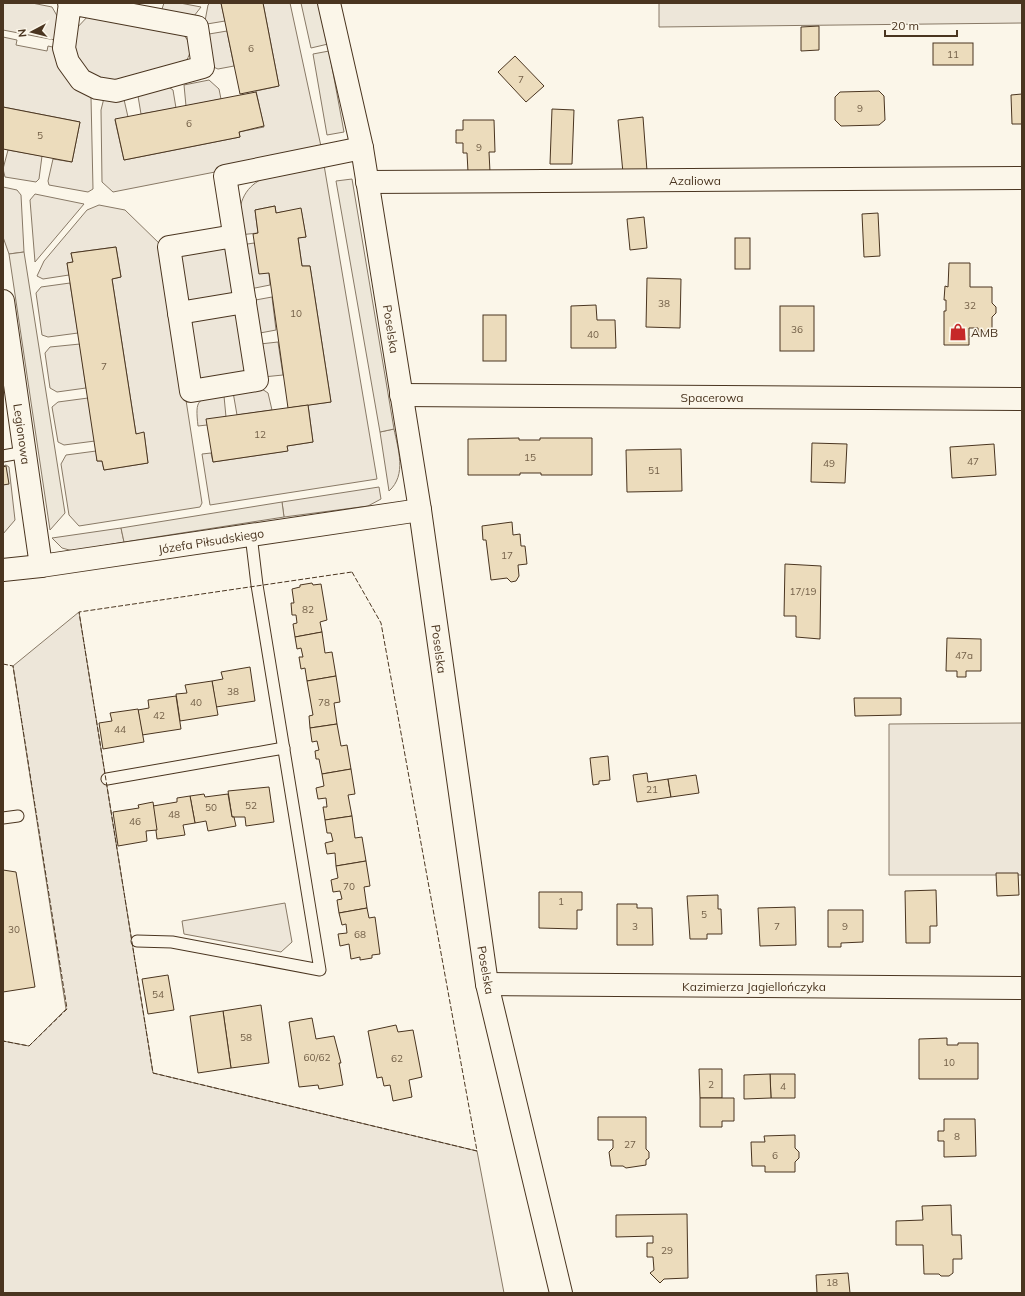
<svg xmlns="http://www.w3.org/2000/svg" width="1025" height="1296" viewBox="0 0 1025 1296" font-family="Mulish,sans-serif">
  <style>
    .green { fill: #ede6d9; stroke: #887966 }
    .parking { fill: #ede7d9; stroke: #887966 }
    .building { fill: #ecdcbc; stroke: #4a3520 }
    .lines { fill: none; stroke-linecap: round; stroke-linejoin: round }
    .lane-casing { stroke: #4a3520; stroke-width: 13 }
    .street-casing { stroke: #4a3520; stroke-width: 24 }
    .lane { stroke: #fbf6e9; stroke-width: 11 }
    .street { stroke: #fbf6e9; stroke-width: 22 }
    .fence { stroke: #4a3520; stroke-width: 1; stroke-dasharray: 5 2; stroke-linecap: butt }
    .labels { text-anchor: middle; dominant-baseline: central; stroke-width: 3; stroke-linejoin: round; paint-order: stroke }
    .number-label { font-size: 10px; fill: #725f47 }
    .street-label { font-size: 12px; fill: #4a3520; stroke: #fbf6e9 }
    .poi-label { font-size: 12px; fill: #4a3520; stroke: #fbf6e9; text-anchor: start }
  </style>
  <rect width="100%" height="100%" fill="#fbf6e9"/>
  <g class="green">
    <path d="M3 3H32L52 7 60 21V41L3 30Z"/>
    <path d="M164 3H180L201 7 194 16 166 15 162 9Z"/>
    <path d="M210 3H221L225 21 207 24 205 21 208 5Z"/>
    <path d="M263 3H290L322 151 113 192 102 182 101 110 104 98 123 95 128 117 115 120 124 160 240 137 239 132 264 127 256 91 279 86Z"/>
    <path d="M659 3H1022V23L659 27Z"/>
    <path d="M90 14 179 30C190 42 195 47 185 63L112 84 98 81 78 64 72 44 74 31Z"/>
    <path d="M227 31 234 66 218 69 211 66 209 34Z"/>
    <path d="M3 37 17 40 16 45 47 51 48 46 57 48 88 89 91 97 93 189 88 192 49 185 48 181 53 159 72 162 80 122 3 107Z"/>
    <path d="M209 80 219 89 221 99 186 106 184 85Z"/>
    <path d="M167 86 173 90 176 108 141 114 138 96Z"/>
    <path d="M8 150 42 156 39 179 36 182 5 177 3 169Z"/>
    <path d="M324 165 377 479 210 505 202 454 211 453 213 462 287 451V446L313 442 308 405 331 402 310 266H302L298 238 306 237 301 209 276 213 275 206 255 210 258 233 239 235C233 171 276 174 324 165Z"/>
    <path d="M3 187 17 190 21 195 24 252 9 254 3 237Z"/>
    <path d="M35 194 84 204 35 262 30 200Z"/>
    <path d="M99 205 125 210 162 246 202 503 200 507 79 526 69 515 61 464 66 455 96 451 97 461H102L104 470 148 463 144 433 136 434 112 279 121 277 116 247 71 253 73 262 67 263 69 275 43 279 37 276 44 261 87 210Z"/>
    <path d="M254 243 269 273 270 285 250 289 241 245Z"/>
    <path d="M228 248 236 297 187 308 178 250Z"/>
    <path d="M70 283 78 333 48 337 42 335 36 293 41 287Z"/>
    <path d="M272 297 276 330 260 333 250 301Z"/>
    <path d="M237 309 246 368 241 373 199 380 185 318Z"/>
    <path d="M278 342 283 375 263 377 260 344Z"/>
    <path d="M80 344 86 388 57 392 50 388 45 353 50 347Z"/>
    <path d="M262 389 268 393 272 410 237 415 233 392Z"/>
    <path d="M224 396 226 417 207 425 198 426C195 399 197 398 224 396Z"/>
    <path d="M88 398 95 441 64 445 58 442 52 407 58 402Z"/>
    <path d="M394 429C398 449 407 475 389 491L380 432Z"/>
    <path d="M6 465 9 467 15 520 3 534V466Z"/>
    <path d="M379 487 381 499 368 506 284 517 282 502Z"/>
    <path d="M121 528 124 542 73 551 62 548 52 538Z"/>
    <path d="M79 612 153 1073 477 1151 504 1293H3V1041L29 1046 66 1009 13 666Z"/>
    <path d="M1022 723V875H889V724Z"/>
    <path d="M285 903 292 942 281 952 184 934 182 921Z"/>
  </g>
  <g class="parking">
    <path d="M301 3H318L328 44 311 48Z"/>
    <path d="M329 51 344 132 327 135 313 54Z"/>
    <path d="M352 179 394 429 380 432 336 181Z"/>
    <path d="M24 252 65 513 50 530 9 254Z"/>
    <path d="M282 502 284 517 124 542 121 528Z"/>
  </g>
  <g class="building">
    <path d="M221 3H263L279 86 240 94Z"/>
    <path d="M819 26V50L801 51V27Z"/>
    <rect x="933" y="43" width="40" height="22"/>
    <path d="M515 56 544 86 526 102 498 72Z"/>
    <path d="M879 91 884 96 885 120 879 125 841 126 835 120V97L840 92Z"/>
    <path d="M256 92 264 126 239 132 240 137 124 160 115 119Z"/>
    <path d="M1022 94V124H1012L1011 95Z"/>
    <path d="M3 107 80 122 72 162 3 149Z"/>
    <path d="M552 109 574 110 572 164H550Z"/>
    <path d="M643 117 647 171 623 173 618 120Z"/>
    <path d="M463 120H494L495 152H489L490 172H468L467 153H463V143H456V130H463Z"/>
    <path d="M275 206 276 213 301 208 306 237 298 238 302 266H310L331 402 288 408 269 273 259 274 253 234 258 233 255 210Z"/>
    <path d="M878 213 880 256 864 257 862 214Z"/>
    <path d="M644 217 647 248 630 250 627 219Z"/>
    <rect x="735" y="238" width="15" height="31"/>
    <path d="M116 247 121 277 112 279 136 434 144 432 148 463 104 470 102 461H97L67 263 73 262 71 253Z"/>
    <path d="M949 263H970V287H992V303L996 307V313L992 317V332H978V328H969V345H944V311H946V300H944L945 286 948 287Z"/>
    <path d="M647 278 681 279 680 328 646 327Z"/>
    <path d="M596 305 597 320H615L616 348H571V306Z"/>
    <rect x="780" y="306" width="34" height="45"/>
    <rect x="483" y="315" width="23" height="46"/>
    <path d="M308 405 313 442 287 446 288 451 213 462 206 419Z"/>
    <path d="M519 438V440H540V438H592V475H541V473H520V475H468V439Z"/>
    <path d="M812 443 847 444 845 483 811 482Z"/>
    <path d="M994 444 996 475 952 478 950 447Z"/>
    <path d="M681 449 682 491 627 492 626 450Z"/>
    <path d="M6 466 9 484 3 485V467Z"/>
    <path d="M512 522 513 535 520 534 521 546H525L527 564 518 565 519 576 516 581 511 582 507 578 491 580 486 540H483L482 526Z"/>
    <path d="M785 564 821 566 820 639 796 637V616H784Z"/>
    <path d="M312 583 313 585 321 584 327 620 320 622 322 632 295 637 293 624 297 623 296 615H292L291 603H294L292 589 300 587V585Z"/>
    <path d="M322 632 325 653 332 652 336 676 307 681 305 668 301 669 299 657H303L301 648 297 649 295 637Z"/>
    <path d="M947 638 981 639V671H966V677H957V671H946Z"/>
    <path d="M250 667 255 701 216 707 212 681 223 679 221 672Z"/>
    <path d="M336 676 340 702 334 703 337 724 310 728 309 716 313 715 307 681Z"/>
    <path d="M212 681 218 715 180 721 176 694 187 693 185 685Z"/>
    <path d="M176 696 181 729 142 735 138 710 149 708 148 700Z"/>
    <path d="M854 698H901V715L855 716Z"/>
    <path d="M138 709 144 742 103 749 99 723 112 721 110 713Z"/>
    <path d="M337 724 341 746 347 745 351 769 322 774 319 759H316L315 751 319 750 317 741 312 742 310 728Z"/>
    <path d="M608 756 610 780 599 781V784L593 785 590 758Z"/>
    <path d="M351 769 355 794 348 795 352 816 325 820 323 807H327L326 798 318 799 316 788 324 786 322 774Z"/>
    <path d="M647 773 648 782 668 779 671 797 637 802 633 775Z"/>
    <path d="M696 775 699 793 671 797 668 779Z"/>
    <path d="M269 787 274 822 246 826 245 817H232L228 791Z"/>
    <path d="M204 794 205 797 228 794 232 817H234L236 826 208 831 206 821 195 823 190 796Z"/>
    <path d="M190 796 195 823 183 825 185 835 157 839 153 806 177 802V798Z"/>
    <path d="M153 802 157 830 146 831 147 841 118 846 113 812 139 808 138 805Z"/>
    <path d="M352 816 355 838 362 837 366 861 336 866 335 853 327 854 325 843 333 841 331 833H327L325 820Z"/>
    <path d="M366 861 370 886 364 887 367 908 339 913 337 900 342 899 340 891 333 892 331 880 338 878 336 866Z"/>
    <path d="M3 870 16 872 35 987 3 992Z"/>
    <path d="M996 873H1018L1019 895 997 896Z"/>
    <path d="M936 890 937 926H930V943H906L905 891Z"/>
    <path d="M539 892H582V910H577V929L539 928Z"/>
    <path d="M718 895V909H721L722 934H707V939H690L687 896Z"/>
    <path d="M617 904H637V908H652L653 945H617Z"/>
    <path d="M795 907 796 945 760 946 758 908Z"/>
    <path d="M367 908 369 918 375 917 380 954 372 955V958L360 960V957L351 959 349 944 340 946 338 934 347 933 346 924 342 925 339 913Z"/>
    <path d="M828 910H863V942L841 943V947H828Z"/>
    <path d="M168 975 174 1010 148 1014 142 979Z"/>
    <path d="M261 1005 269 1063 231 1068 223 1011Z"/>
    <path d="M223 1011 231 1068 198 1073 190 1016Z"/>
    <path d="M312 1018 316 1039 334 1036 341 1063H339L343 1085 319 1089 318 1085 299 1087 289 1022Z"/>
    <path d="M396 1025 398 1032 413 1030 422 1077 409 1080 412 1097 393 1101 390 1085 384 1086 382 1077 377 1078 368 1031Z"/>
    <path d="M947 1038V1045H958V1043H978V1079H919V1039Z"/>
    <path d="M699 1069H722V1098H700Z"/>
    <path d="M770 1074H795V1098H771Z"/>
    <path d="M770 1074 771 1098 744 1099V1075Z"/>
    <path d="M700 1098H734V1121H722V1127H700Z"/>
    <path d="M598 1117H646V1149L649 1152V1158L646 1160V1165L626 1168 623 1166H611L609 1152 613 1148V1140H598Z"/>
    <path d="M944 1119H975L976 1156 944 1157V1141H938V1131H944Z"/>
    <path d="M795 1135V1148L799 1152V1158L795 1162V1172H765V1166H752L751 1142H765L764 1136Z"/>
    <path d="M951 1205 952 1235H961L962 1259H953V1273L949 1276H941L939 1274H924L923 1245H896V1221L923 1220 922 1206Z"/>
    <path d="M687 1214 688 1278 664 1279 660 1283 650 1273 654 1270 653 1257H647V1243H653V1236L616 1237V1215Z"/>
    <path d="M848 1273 850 1293H817L816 1275Z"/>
  </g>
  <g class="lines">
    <g class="lane-casing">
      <g id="lane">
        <path d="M3 456 25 452"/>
        <path d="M107 779 284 748"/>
        <path d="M3 818 18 816"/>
        <path d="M137 941 172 942 320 970 257 585 251 535"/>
      </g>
    </g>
    <g class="street-casing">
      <g id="street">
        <path d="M69 3 197 27 203 67 116 91 97 88 81 80 68 62 64 48 70 3"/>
        <path d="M329 3 362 148 420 510 487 984 561 1293"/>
        <path d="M367 182 1022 178"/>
        <path d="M234 236 169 247 191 391 257 380 225 176 362 148"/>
        <path d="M3 301 41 566"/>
        <path d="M179 313 245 302"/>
        <path d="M401 395 1022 399"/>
        <path d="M3 570 41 566 420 510"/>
        <path d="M487 984 1022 988"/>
      </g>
    </g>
    <use href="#lane" class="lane"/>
    <use href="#street" class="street"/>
    <g class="fence">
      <path d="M352 572 381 623 477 1151 153 1073 79 612Z"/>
      <path d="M3 664 13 666 67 1009 29 1046 3 1041"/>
    </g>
  </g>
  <defs>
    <g id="shop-bare" transform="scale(1.38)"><path d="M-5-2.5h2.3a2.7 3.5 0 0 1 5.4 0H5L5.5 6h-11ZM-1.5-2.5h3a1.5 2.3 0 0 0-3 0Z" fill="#c62828" stroke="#fbf6e9" stroke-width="2.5" paint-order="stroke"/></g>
  </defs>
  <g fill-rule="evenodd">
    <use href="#shop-bare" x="958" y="332"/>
  </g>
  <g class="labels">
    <g class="number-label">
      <text x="251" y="48">6</text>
      <text x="953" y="54">11</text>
      <text x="521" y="79">7</text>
      <text x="860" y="108">9</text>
      <text x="189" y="123">6</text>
      <text x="40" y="135">5</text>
      <text x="479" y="147">9</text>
      <text x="664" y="303">38</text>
      <text x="970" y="305">32</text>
      <text x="296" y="313">10</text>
      <text x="797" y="329">36</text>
      <text x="593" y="334">40</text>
      <text x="104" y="366">7</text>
      <text x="260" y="434">12</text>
      <text x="530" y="457">15</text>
      <text x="973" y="461">47</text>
      <text x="829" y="463">49</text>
      <text x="654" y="470">51</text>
      <text x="507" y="555">17</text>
      <text x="803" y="591">17/19</text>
      <text x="308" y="609">82</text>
      <text x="964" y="655">47a</text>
      <text x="233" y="691">38</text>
      <text x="196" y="702">40</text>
      <text x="324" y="702">78</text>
      <text x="159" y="715">42</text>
      <text x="120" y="729">44</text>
      <text x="652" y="789">21</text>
      <text x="251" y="805">52</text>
      <text x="211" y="807">50</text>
      <text x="174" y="814">48</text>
      <text x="135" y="821">46</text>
      <text x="349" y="886">70</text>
      <text x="561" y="901">1</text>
      <text x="704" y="914">5</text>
      <text x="635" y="926">3</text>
      <text x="777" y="926">7</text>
      <text x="845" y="926">9</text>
      <text x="14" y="929">30</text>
      <text x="360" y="934">68</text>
      <text x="158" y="994">54</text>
      <text x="246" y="1037">58</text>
      <text x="317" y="1057">60/62</text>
      <text x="397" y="1058">62</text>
      <text x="949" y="1062">10</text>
      <text x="711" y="1084">2</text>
      <text x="783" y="1086">4</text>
      <text x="957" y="1136">8</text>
      <text x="630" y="1144">27</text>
      <text x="775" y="1155">6</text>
      <text x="667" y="1250">29</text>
      <text x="832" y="1282">18</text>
    </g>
    <g class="street-label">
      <text x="695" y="180">Azaliowa</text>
      <text transform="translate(391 329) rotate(81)">Poselska</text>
      <text x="712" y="397">Spacerowa</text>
      <text transform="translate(22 434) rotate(82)">Legionowa</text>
      <text transform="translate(211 541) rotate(-9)">Józefa Piłsudskiego</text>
      <text transform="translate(439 649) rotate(82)">Poselska</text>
      <text transform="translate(486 970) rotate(80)">Poselska</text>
      <text x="754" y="986">Kazimierza Jagiellończyka</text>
    </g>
    <g class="poi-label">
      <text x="971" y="332">AMB</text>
    </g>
  </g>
  <rect width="1025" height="1296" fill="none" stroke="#4a3520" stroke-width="8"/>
  <g transform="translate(32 32) rotate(263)" stroke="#fbf6e9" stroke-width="3" paint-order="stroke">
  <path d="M0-3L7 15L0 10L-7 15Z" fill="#4a3520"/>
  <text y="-6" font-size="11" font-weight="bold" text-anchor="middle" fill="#4a3520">N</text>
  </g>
  <path d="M885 30v6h72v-6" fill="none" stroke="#4a3520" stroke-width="2"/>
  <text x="891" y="30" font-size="12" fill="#4a3520" stroke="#fbf6e9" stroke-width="3" paint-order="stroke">20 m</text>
</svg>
